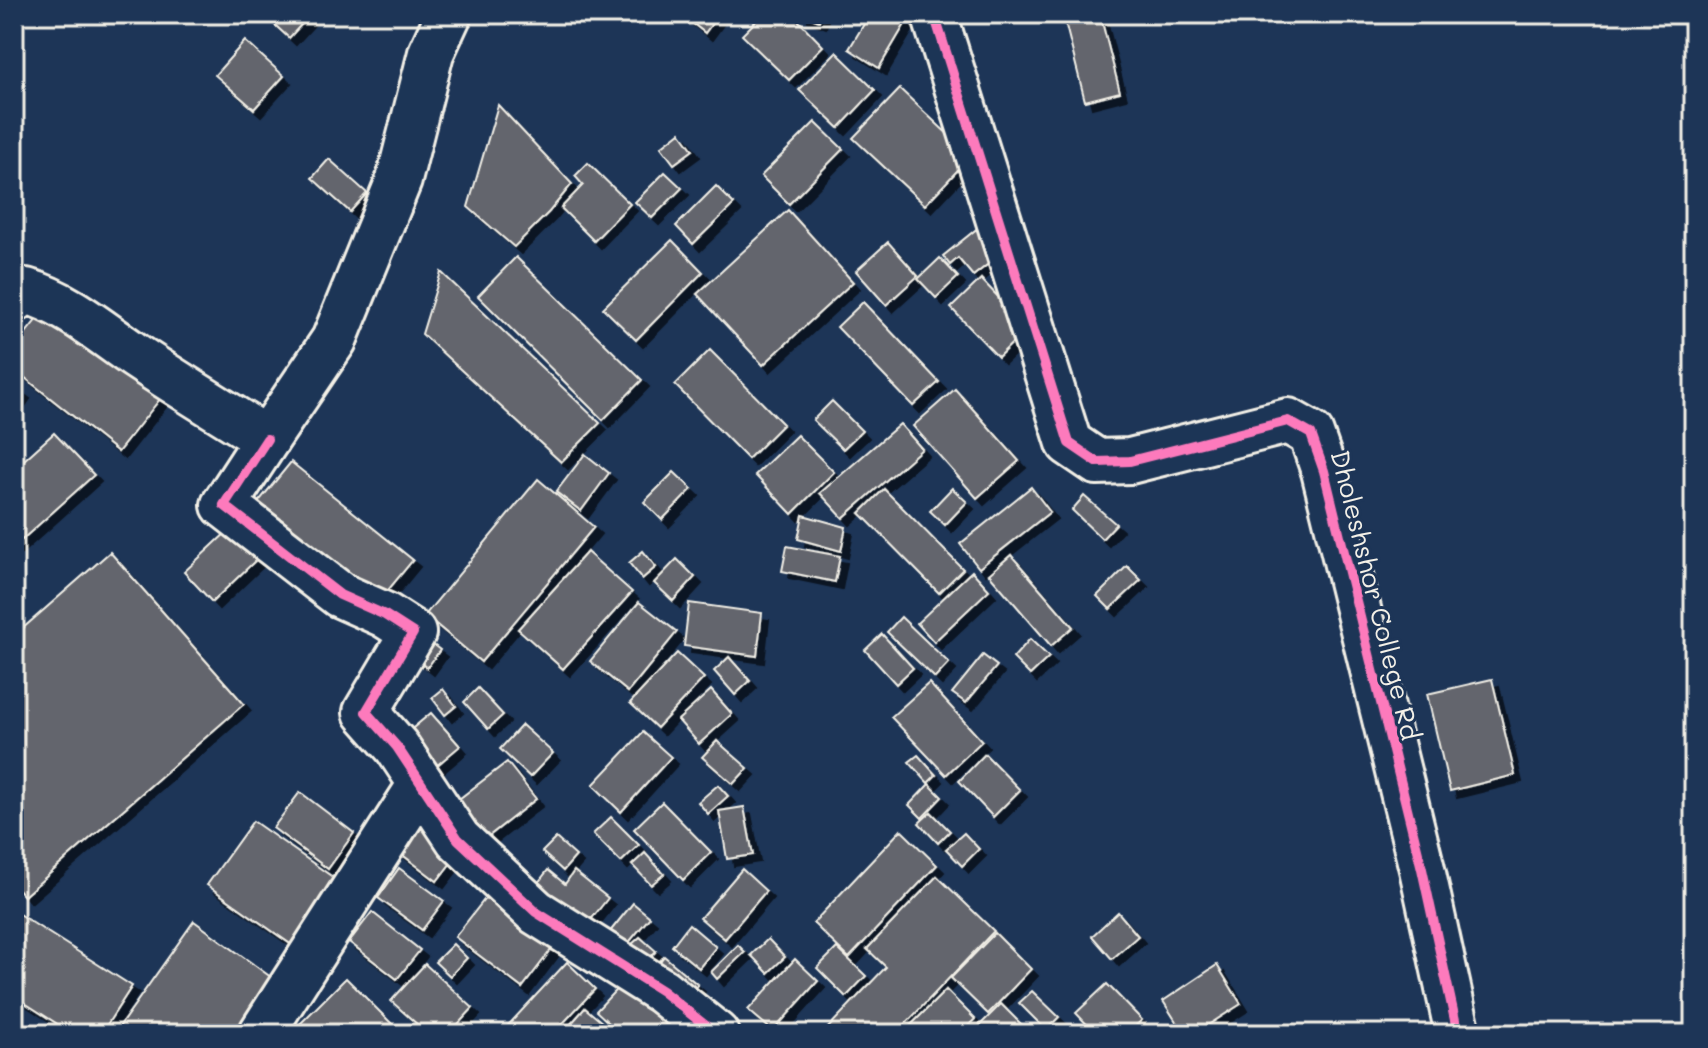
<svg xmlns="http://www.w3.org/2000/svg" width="1708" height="1048" viewBox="0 0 1708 1048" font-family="Mali,sans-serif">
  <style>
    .building { fill: #63656d; stroke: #f4f1e8; stroke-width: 2; filter: url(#shadow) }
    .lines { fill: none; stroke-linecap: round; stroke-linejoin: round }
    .minor-casing { stroke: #f4f1e8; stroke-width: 50 }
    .minor { stroke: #1d3557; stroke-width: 44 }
    .cycleway-casing { stroke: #1d3557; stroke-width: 15 }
    .cycleway { stroke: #fd7abc; stroke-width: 10 }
    .labels { text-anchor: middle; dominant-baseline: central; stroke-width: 6; stroke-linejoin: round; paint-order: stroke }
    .street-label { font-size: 26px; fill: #f4f1e8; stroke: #1d3557 }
  </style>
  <defs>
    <filter id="shadow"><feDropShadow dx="7" dy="7" stdDeviation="0" flood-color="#0009"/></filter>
  </defs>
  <rect width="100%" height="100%" fill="#1d3557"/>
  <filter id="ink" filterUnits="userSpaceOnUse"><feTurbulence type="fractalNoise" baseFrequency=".0125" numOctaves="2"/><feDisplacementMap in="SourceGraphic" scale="16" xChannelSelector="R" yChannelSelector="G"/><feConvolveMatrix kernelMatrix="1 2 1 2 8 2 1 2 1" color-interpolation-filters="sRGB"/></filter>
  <g filter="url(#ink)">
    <g class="building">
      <path d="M263 14H311L289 38Z"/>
      <path d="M681 14H719L705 33Z"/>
      <path d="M763 14H792L823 46 789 80 742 35Z"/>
      <path d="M800 14H821L819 21Z"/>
      <path d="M870 14H911L879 68 849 49Z"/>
      <path d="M1063 14H1100L1120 92 1085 101Z"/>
      <path d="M245 41 284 76 254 109 215 75Z"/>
      <path d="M836 52 875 90 839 128 799 90Z"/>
      <path d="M900 89 971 156 925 205 853 138Z"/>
      <path d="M498 105 572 184 549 212 514 247 468 207Z"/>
      <path d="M815 122 843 149 789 204 761 176Z"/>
      <path d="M680 132 693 150 674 164 661 147Z"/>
      <path d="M329 159 367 193 350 212 312 178Z"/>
      <path d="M588 163 630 204 594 241 561 208 583 185 575 176Z"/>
      <path d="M665 172 682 188 652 218 635 202Z"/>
      <path d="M716 186 734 204 693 244 676 226Z"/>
      <path d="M788 210 853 282 763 365 697 294Z"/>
      <path d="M984 223 1006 250 973 276 958 258 950 265 943 256Z"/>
      <path d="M672 240 703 272 636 340 603 308Z"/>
      <path d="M888 242 918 276 886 305 856 271Z"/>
      <path d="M516 257 642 380 603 420 478 296Z"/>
      <path d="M940 258 958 277 936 298 918 279Z"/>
      <path d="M441 272 600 423 561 462 422 334Z"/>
      <path d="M981 279 1028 328 998 357 951 308Z"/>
      <path d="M863 302 939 382 913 406 837 327Z"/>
      <path d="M45 309 160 399 118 452 14 369V348Z"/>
      <path d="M710 350 783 424 748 459 675 385Z"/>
      <path d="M14 385 23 392 14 405Z"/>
      <path d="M955 389 1019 461 977 498 913 426Z"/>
      <path d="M832 401 862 431 843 449 813 420Z"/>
      <path d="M900 424 922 449 843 518 820 493Z"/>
      <path d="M54 433 94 475 14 547V469Z"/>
      <path d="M797 435 834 472 792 514 755 475Z"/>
      <path d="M585 454 609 473 581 511 556 492Z"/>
      <path d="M291 462 413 560 380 600 247 516Z"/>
      <path d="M674 472 692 489 662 520 644 502Z"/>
      <path d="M538 479 594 527 481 662 425 615Z"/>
      <path d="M1031 487 1050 512 979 568 960 544Z"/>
      <path d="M952 488 967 502 945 525 930 511Z"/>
      <path d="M884 489 963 569 939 593 860 513Z"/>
      <path d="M1084 496 1116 524 1102 539 1072 510Z"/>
      <path d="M803 515 846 527 841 551 798 539Z"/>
      <path d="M228 531 256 560 212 602 184 572Z"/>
      <path d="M787 546 840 556 835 582 782 571Z"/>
      <path d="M643 551 656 567 642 579 629 563Z"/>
      <path d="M110 552 244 704 24 896 14 885V636Z"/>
      <path d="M587 552 632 592 563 669 518 629Z"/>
      <path d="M1011 555 1073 627 1051 646 989 574Z"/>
      <path d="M677 559 695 577 673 601 654 583Z"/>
      <path d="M1127 566 1141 580 1110 609 1097 596Z"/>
      <path d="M972 571 989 590 934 642 917 623Z"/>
      <path d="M639 602 677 632 628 692 590 661Z"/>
      <path d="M689 603 762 613 757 656 684 646Z"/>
      <path d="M901 617 949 663 935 678 887 632Z"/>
      <path d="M882 634 913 668 896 684 865 650Z"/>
      <path d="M423 637 440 650 427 668 410 654Z"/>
      <path d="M1030 639 1049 657 1030 675 1013 658Z"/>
      <path d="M677 653 704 678 657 728 630 703Z"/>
      <path d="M983 655 997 666 966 703 952 693Z"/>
      <path d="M729 657 750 681 735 695 714 671Z"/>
      <path d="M1492 679 1515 775 1450 791 1427 694Z"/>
      <path d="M929 683 982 741 946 775 891 717Z"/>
      <path d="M478 688 503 715 488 729 464 702Z"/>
      <path d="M443 689 456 706 445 715 432 698Z"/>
      <path d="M711 690 732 714 699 744 678 720Z"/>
      <path d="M431 713 460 746 435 767 407 733Z"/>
      <path d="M522 725 553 753 530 777 500 749Z"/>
      <path d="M643 732 671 757 621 812 593 785Z"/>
      <path d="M717 741 748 768 733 784 702 757Z"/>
      <path d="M985 754 1020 790 993 817 959 781Z"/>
      <path d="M918 755 936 775 928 783 909 762Z"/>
      <path d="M507 762 536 799 475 847 446 809Z"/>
      <path d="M929 784 942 797 922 818 909 805Z"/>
      <path d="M718 785 728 796 708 814 698 802Z"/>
      <path d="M300 792 354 833 328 869 273 828Z"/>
      <path d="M662 802 711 852 683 880 634 829Z"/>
      <path d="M744 807 753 855 727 859 719 811Z"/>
      <path d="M931 812 950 831 938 843 919 823Z"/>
      <path d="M611 817 639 845 621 862 593 834Z"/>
      <path d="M253 821 344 885 299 950 207 885Z"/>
      <path d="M415 824 457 855 437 881 396 850Z"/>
      <path d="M901 830 937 865 849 958 813 923Z"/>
      <path d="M964 833 979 849 962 866 946 849Z"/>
      <path d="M556 838 576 856 563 871 542 852Z"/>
      <path d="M645 853 664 874 651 885 632 865Z"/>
      <path d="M399 868 444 901 422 930 378 898Z"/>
      <path d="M742 869 766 891 725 939 700 918Z"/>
      <path d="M548 870 565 884 574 871 608 898 585 927 534 888Z"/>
      <path d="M937 876 994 931 896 1034H822L886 967 867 949Z"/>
      <path d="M491 891 557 942 522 988 455 937Z"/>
      <path d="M633 903 650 917 616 958 600 944Z"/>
      <path d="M14 911 132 986 101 1034H73L14 996Z"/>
      <path d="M372 912 420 950 397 979 349 942Z"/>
      <path d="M1118 912 1138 936 1112 959 1092 936Z"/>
      <path d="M194 921 279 983 243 1034H114Z"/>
      <path d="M689 924 716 947 699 968 672 946Z"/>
      <path d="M995 933 1031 969 988 1014 951 978Z"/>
      <path d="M640 937 656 951 648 960 631 945Z"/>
      <path d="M768 939 785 957 768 973 751 955Z"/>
      <path d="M453 944 467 958 450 976 435 962Z"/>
      <path d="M738 945 745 952 717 979 711 972Z"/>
      <path d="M837 948 866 976 846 997 817 968Z"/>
      <path d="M664 956 698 985 686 1000 651 972Z"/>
      <path d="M795 959 818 981 773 1031 748 1010Z"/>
      <path d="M567 962 595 989 553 1034H500Z"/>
      <path d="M425 964 473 1008 449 1034H428L391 1001Z"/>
      <path d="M1217 965 1241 1004 1194 1034H1184L1163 1001Z"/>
      <path d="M346 978 401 1033 290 1034Z"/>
      <path d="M627 978 688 1034H621L596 1011Z"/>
      <path d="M1107 984 1142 1020 1127 1034H1096L1076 1013Z"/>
      <path d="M946 990 975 1019 960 1034H919L910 1026Z"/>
      <path d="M1032 991 1059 1017 1046 1030 1019 1003Z"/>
      <path d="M1001 1004 1024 1027 1017 1034H985L978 1027Z"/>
      <path d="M585 1008 615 1033 614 1034H562Z"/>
    </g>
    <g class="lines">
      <g class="minor-casing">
        <g id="minor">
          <path d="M934 14 1069 443 1097 462 1130 461 1288 421 1311 434 1324 471 1422 869 1458 1034"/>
          <path d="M14 300 26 291C66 302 102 333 137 357 179 385 223 412 267 439L334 340 399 180 431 53 449 14"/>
          <path d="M267 439 224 505 340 595 385 615 413 633 366 712 397 747 458 839 536 912 662 991 716 1034"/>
          <path d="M261 1034 421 784"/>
        </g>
      </g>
      <use href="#minor" class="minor"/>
      <g class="cycleway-casing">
        <g id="cycleway">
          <path d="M934 14 1069 443 1097 462 1130 461 1288 421 1311 434 1324 471 1422 869 1458 1034"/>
          <path d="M267 439 224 505 340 595 385 615 413 633 366 712 397 747 458 839 536 912 662 991 716 1034"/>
        </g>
      </g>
      <use href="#cycleway" class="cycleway"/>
    </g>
  </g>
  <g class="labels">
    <g class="street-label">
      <text transform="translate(1376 595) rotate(76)">Dholeshshor College Rd</text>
    </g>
  </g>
  <rect width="1708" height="1048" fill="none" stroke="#1d3557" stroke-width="48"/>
  <rect x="24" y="24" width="1660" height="1000" fill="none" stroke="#f4f1e8" stroke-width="3" filter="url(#ink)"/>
</svg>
